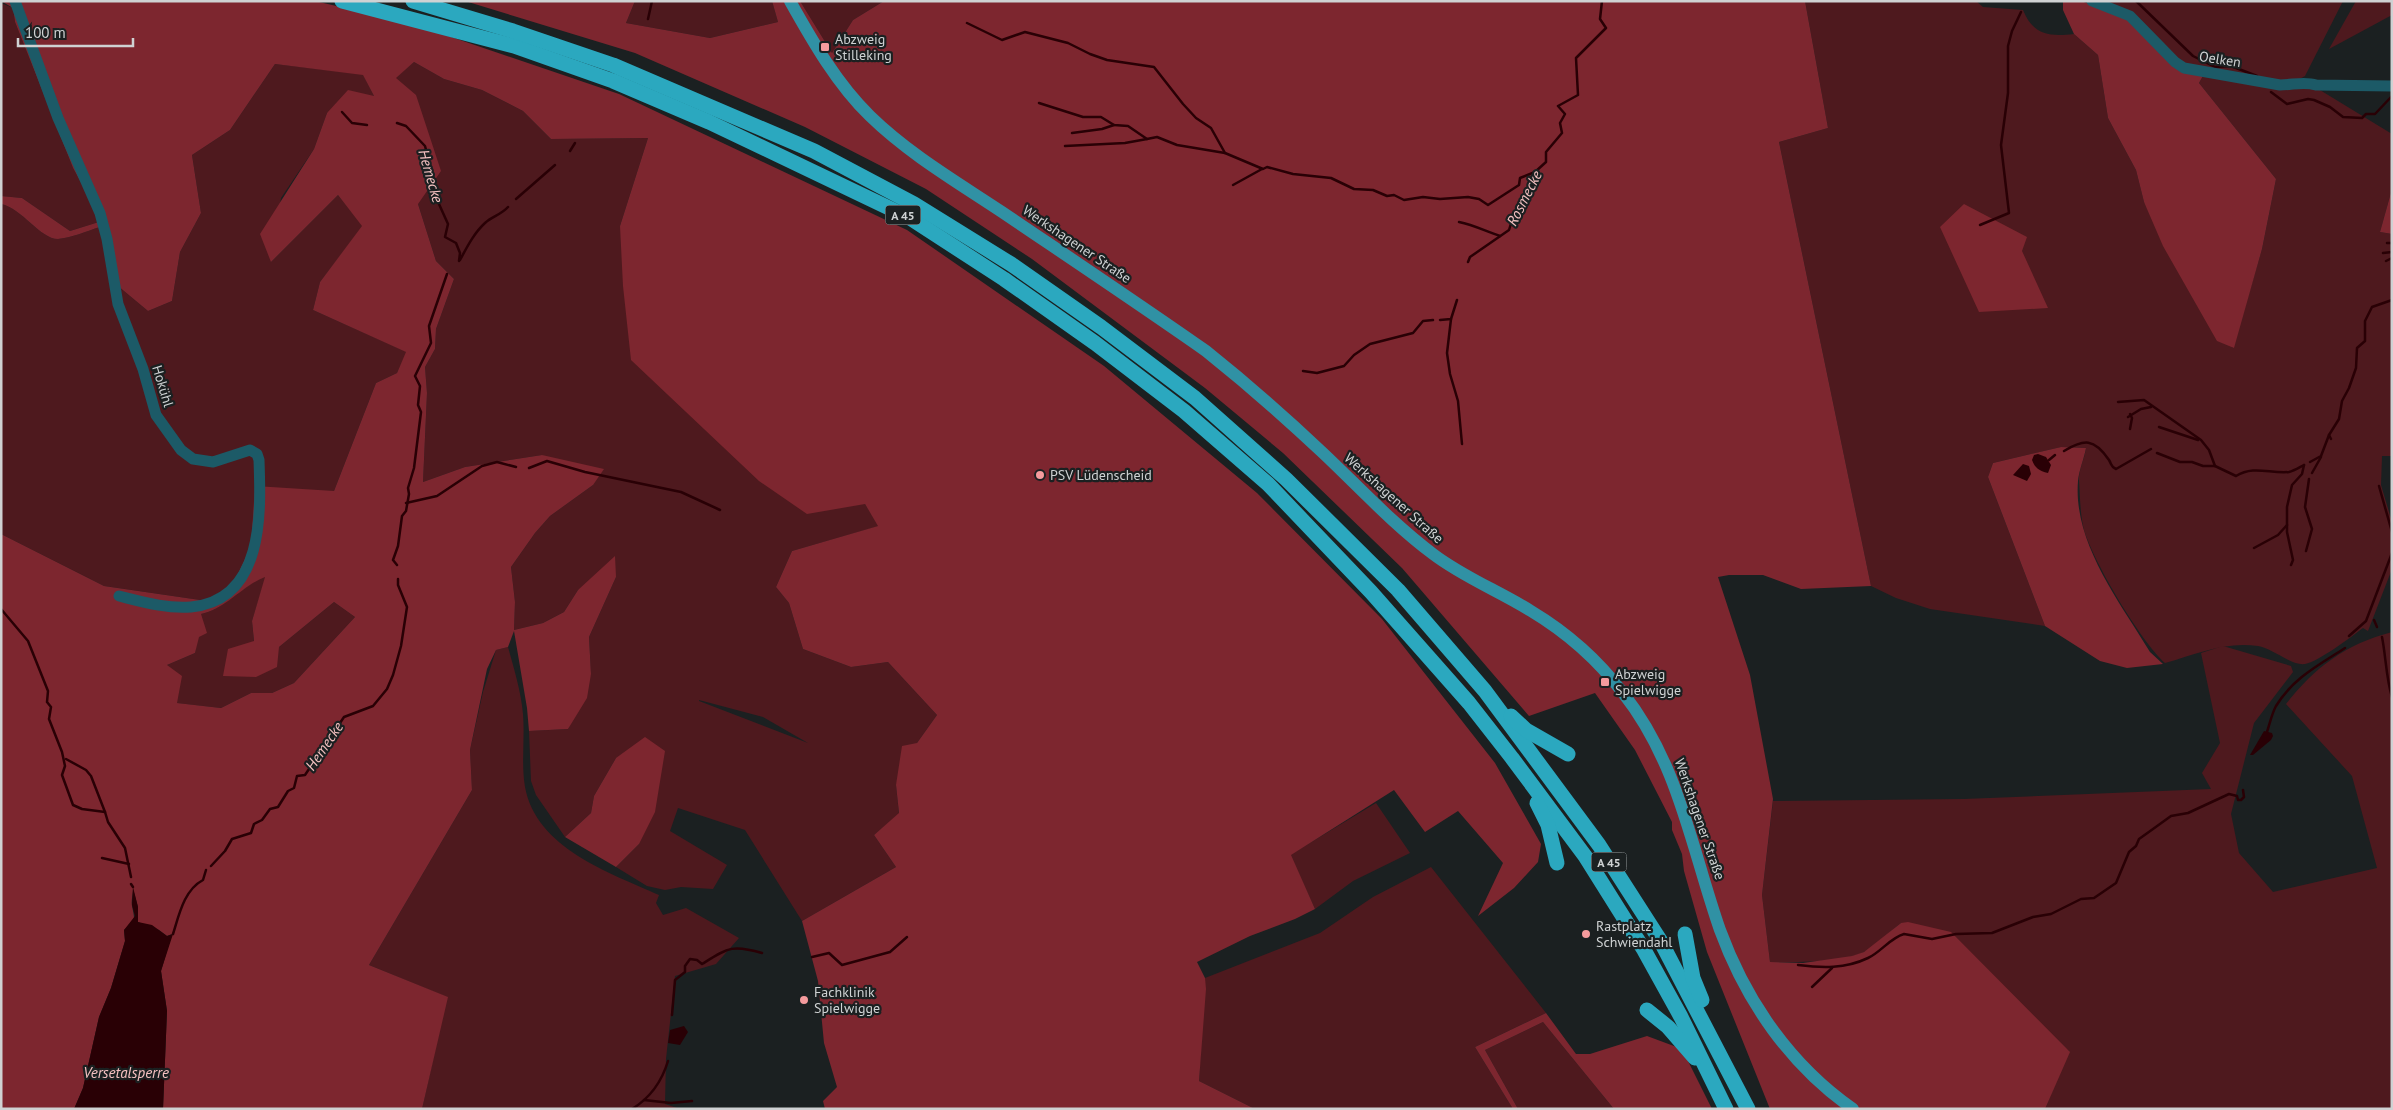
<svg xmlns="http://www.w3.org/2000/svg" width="2393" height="1110" viewBox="0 0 2393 1110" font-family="'PT Sans',sans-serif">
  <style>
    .green { fill: #4e191e; fill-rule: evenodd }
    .forest { fill: #7d262f; fill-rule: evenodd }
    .water { fill: #290005 }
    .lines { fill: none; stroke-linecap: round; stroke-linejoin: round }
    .stream { stroke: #290005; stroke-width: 2.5 }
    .minor { stroke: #1c5a67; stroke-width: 11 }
    .major { stroke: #3091a4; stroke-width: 12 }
    .highway { stroke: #2ba8bf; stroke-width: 15 }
    .poi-dot { fill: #f59b9d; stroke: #1b2021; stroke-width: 2 }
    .labels { text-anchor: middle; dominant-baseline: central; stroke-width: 4.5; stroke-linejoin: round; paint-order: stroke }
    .shield { fill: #1b2021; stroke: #999d9e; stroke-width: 1 }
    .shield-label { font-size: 12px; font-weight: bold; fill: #cfd2d3 }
    .poi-label { font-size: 14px; fill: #cfd2d3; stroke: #1b2021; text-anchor: start }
    .street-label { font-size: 14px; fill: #cfd2d3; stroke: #1b2021 }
    .water-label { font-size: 15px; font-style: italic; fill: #f5c1c1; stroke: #1b2021 }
  </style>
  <rect width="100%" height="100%" fill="#1b2021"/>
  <g class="green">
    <path d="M635 1H772L778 22 710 38 626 23Z"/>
    <path d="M800 1H884L853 20 832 53Z"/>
    <path d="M1805 1H1976L1983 7 2023 10C2033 35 2049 37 2074 34L2098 55 2108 118 2136 170 2144 202 2233 348 2262 249 2276 179 2199 83 2204 74 2315 87 2392 134V189L2380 232 2392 234V456H2382L2381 485 2392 522V569L2368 631 2363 628C2351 637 2318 662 2305 664 2292 666 2272 648 2258 646 2226 641 2196 654 2165 663 2140 640 2094 563 2084 530 2080 515 2080 495 2079 481 2078 471 2085 458 2086 448L2061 447 1993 463 1988 477 2045 626 1930 609 1896 598 1871 586 1779 142 1828 128Z"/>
    <path d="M2098 1H2343L2305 76 2292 83 2190 68Z"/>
    <path d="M2356 1H2392V15L2329 49Z"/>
    <path d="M1 3 13 8 15 22 73 168 102 221 70 231 22 198 1 196Z"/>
    <path d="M414 62 444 79 482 90 523 111 551 139 648 138 620 226 865 504 879 526 792 551 776 587 789 603 803 649 851 667 888 662 937 715 917 743 896 785 899 814 874 835 896 867 802 921 745 830 678 808 670 831 727 865 713 889 681 887 665 890 647 886 616 867 639 844 616 758 594 796 591 813 565 837 536 795 531 781 529 731 568 729 591 674 589 637 616 577 578 590 564 612 543 623 514 630 515 602 511 567 535 533 550 516 593 485 542 455 465 467 423 482 427 393 425 367 435 349 436 329 454 279 436 261 418 204 395 78ZM699 700 763 717 808 743 699 701Z"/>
    <path d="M275 64 363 74 374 96 327 113 314 149 281 198 271 262 338 195 363 226 320 282 313 310 407 352 397 373 376 383 334 491 251 546 233 584 207 601 104 586 1 534V204C22 208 40 239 58 239 71 238 87 231 100 227L112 281 148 311 172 301 180 252 201 213 192 155 230 130Z"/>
    <path d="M266 576 252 621 254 642 279 647 334 602 355 617 294 683 272 693H251L221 708 176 703 167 665 195 653 201 614C226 609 242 585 266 576Z"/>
    <path d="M2392 632V1109H2045L2069 1051 1901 923C1889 932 1877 946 1864 952 1841 963 1795 962 1770 962L1762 895 1773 801 1964 799 2211 789 2202 773 2220 743 2201 653 2223 646 2291 666 2293 672 2254 723 2231 814 2239 853 2273 892 2377 868 2352 776 2286 704C2315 667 2346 644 2392 632Z"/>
    <path d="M508 647C514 669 521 691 523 714 525 738 521 763 525 787 536 848 610 873 659 895L656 903 663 915 686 908 739 938 716 964 675 976 666 1059 665 1104 680 1109H422L447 997 369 965 472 790 470 750 483 692 496 650Z"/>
    <path d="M1376 803 1410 853 1353 881 1315 909 1290 855Z"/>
    <path d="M1431 867 1546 1013 1475 1047 1513 1109H1255L1199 1081 1205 978 1320 933 1373 897Z"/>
    <path d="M1543 1022 1614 1109H1518L1485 1050Z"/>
  </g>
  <g class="forest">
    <path d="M1 1H315L413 24 619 94 907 230 1104 366 1257 493 1382 619 1495 763 1541 844 1538 862 1514 888 1478 916 1503 863 1458 811 1425 832 1394 790 1291 855 1315 909 1295 919 1250 936 1197 962 1205 978 1206 989 1199 1081 1255 1109H825L823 1101 837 1087 824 1043 818 981 802 921 896 867 874 835 899 813 896 785 902 746 917 743 937 715 888 662 851 667 803 649 789 603 776 587 792 551 878 526 865 504 807 514 759 481 631 360 623 286 620 226 648 138 551 139 523 111 482 90 444 79 414 62 396 78 416 95 441 171 418 204 436 261 454 279 436 329 435 349 425 367 427 393 423 482 465 467 542 455 604 469 593 485 550 516 535 533 511 567 515 602 514 630 543 623 564 612 578 590 615 556 616 577 589 637 591 674 587 698 568 729 529 731 527 708 514 631 508 647 496 650 487 669 470 750 472 790 369 965 448 997 422 1109H163L167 1011 161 971 172 934 167 936 159 930 138 922V907L133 889C133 894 131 901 132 906 135 921 136 919 124 930L125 941 111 988 99 1017 83 1088 74 1109H1V534L104 586 207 601 233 584 251 546 255 486 334 491 376 383 397 373 406 352 313 310 320 282 362 226 338 195 271 262 260 234 314 149 327 113 348 90 374 96 363 75 275 64 230 130 192 155 201 213 180 252 172 301 148 311 112 281 100 227C87 231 71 238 58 239 40 239 22 208 1 204V196L22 198 70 231 102 221 73 168 15 22 13 8ZM265 577 252 621 254 641 228 649 223 676 256 677 277 667 279 647 334 602 355 617 294 683 272 693H251L221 708 177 703 182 676 167 665 195 653 199 637 207 633 201 614C226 609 242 586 265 577Z"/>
    <path d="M465 1H635L626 23 710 38 778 22 772 1H800L832 53 853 20 884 1H1805L1828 128 1779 142 1871 586 1801 589 1763 575H1729L1718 577 1750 675 1773 799 1762 895 1770 962 1803 963 1852 956 1864 952 1901 923 1908 922 1951 932 2070 1052 2045 1109H1770L1707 952 1684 871 1682 854 1672 830V822L1635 750 1595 693 1529 716 1402 568 1283 453 1205 388 1032 259 926 189 805 127 635 53Z"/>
    <path d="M2063 1H2081L2129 18 2183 71 2204 74 2199 83 2276 179 2262 249 2234 348 2217 341 2163 246 2144 202 2136 170 2108 118 2098 55 2074 34 2063 10Z"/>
    <path d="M2392 189V234L2380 232Z"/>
    <path d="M1964 204 2027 237 2022 251 2048 308 1979 312 1940 227Z"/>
    <path d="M2061 447 2086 448C2084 459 2079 470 2078 481 2073 543 2120 602 2150 652L2163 664 2127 668 2100 661 2045 626 1988 477 1993 463Z"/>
    <path d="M645 737 665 751 655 812 639 844 616 867 565 837 591 813 594 796 616 758Z"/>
    <path d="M1546 1013 1576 1054H1590L1647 1036 1682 1049 1712 1109H1614L1543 1022 1485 1050 1518 1109H1513L1475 1047Z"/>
  </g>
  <g class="water">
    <path d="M2038 454 2046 457 2051 465 2048 473C2039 471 2035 468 2032 460L2034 455Z"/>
    <path d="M2023 464 2029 466 2031 474 2027 481 2013 475Z"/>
    <path d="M2264 731 2272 733 2273 736 2271 740 2253 755H2250Z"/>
    <path d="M133 887 138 907V922L152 925 167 936 173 934 161 971 167 1011 163 1109H74L83 1088 99 1017 111 988 125 941 124 930 135 916 132 905Z"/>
    <path d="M684 1026 688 1032 680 1045 668 1043 670 1030Z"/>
  </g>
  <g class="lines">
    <g class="stream">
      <path d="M2136 1 2193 56 2215 67 2231 66 2257 76"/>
      <path d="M648 19 652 1"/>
      <path d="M967 23 1002 40 1025 32 1068 43 1090 54 1107 60 1154 67 1183 104 1196 118 1211 128 1225 153 1263 169 1267 167 1293 174 1331 178 1354 189 1373 190 1387 196 1394 195 1404 200 1423 197 1440 199 1468 197 1479 199 1488 205 1519 185 1520 178 1535 172"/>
      <path d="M2271 92 2287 104 2308 99 2314 100 2330 107 2343 117 2362 118 2366 114H2375L2392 96"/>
      <path d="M1039 103 1083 117H1101L1114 125 1128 126 1147 139 1157 137 1177 145 1225 153"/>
      <path d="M342 112 352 123 367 125"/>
      <path d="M397 123 406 126 425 146 434 180V193L448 224 445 237 456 243 460 253 459 261"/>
      <path d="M1072 133 1102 129 1114 125"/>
      <path d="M1065 146 1125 143 1147 139"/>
      <path d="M570 151 575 143"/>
      <path d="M1233 185 1262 169"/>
      <path d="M516 199 555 165"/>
      <path d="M1459 222C1474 225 1485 231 1500 236"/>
      <path d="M1980 225 2009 213 2001 145 2008 93V46L2012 31 2021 12"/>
      <path d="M2387 243H2392"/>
      <path d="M2383 253 2392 252"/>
      <path d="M460 260C467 247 474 233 485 223 492 216 501 215 508 207"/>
      <path d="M2386 261 2392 258"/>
      <path d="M1468 262 1470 257 1509 230 1513 217 1531 189 1535 172 1546 162V152L1562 133 1560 123 1565 114 1558 106 1578 95 1576 58 1606 28 1600 19 1602 1"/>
      <path d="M1451 319 1447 353 1450 374 1458 401 1462 444"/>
      <path d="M1440 320 1451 319 1457 300"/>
      <path d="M1303 371 1317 373 1344 366 1354 355 1370 344 1413 333 1423 321 1433 320"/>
      <path d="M2118 402 2144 400 2201 440 2209 450 2215 466"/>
      <path d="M2130 414 2132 418 2130 429"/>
      <path d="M2128 417 2141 409 2151 407"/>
      <path d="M2159 427 2198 440"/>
      <path d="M2331 439 2329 435 2339 419 2342 401 2349 388 2356 368 2357 348 2365 341V321L2372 307 2392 300"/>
      <path d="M2064 451C2084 439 2094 438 2109 460 2112 465 2111 467 2116 469L2151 449"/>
      <path d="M2157 453 2180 462H2192L2203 466H2215L2236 476C2254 465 2270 474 2289 472 2294 471 2300 467 2304 465"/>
      <path d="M2049 460 2055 455"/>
      <path d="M2310 462 2321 456 2329 435"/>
      <path d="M529 468 547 461 585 472 681 492 720 510"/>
      <path d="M2312 473 2321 457"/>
      <path d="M2379 486 2392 532"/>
      <path d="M406 503 437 496 482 466 497 462 516 467"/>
      <path d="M2254 548 2278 535 2287 525"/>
      <path d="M2306 551 2312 529 2305 507 2309 479"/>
      <path d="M397 565 393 560 398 546 402 516 406 511 409 494 408 488 414 468 421 412 418 405 420 386 415 376 431 343 429 326 447 274"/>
      <path d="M2291 565 2293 560 2287 532V507L2292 485 2302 474 2304 465"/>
      <path d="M1 609 28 641 48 691 47 702 51 707 49 719 62 752 65 766 62 775 73 805 82 809 105 812 108 822 125 848 131 877"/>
      <path d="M2374 620 2377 627"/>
      <path d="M2349 636 2366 621 2392 553"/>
      <path d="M2382 637C2386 657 2386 678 2392 697"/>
      <path d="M2267 732C2270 723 2272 713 2276 706 2293 678 2319 665 2345 648"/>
      <path d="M66 759 86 770 91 776 105 812"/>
      <path d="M102 858 129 864"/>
      <path d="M211 866 225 851 232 839 251 833 254 824 262 820 270 809 278 807 288 791 294 788 297 776 305 775 344 717 373 706 387 689 393 675 401 646 407 607 398 585V579"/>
      <path d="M131 884 133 887"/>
      <path d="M173 934C179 915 184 890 203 880L206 870"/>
      <path d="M812 957 829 953 842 965 890 952 907 937"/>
      <path d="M1798 965C1822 968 1845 969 1868 958 1881 952 1890 938 1904 934L1932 939 1956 934 1992 933 2033 917 2051 914 2081 899 2094 898 2116 883 2129 852 2136 846 2139 839 2153 829 2171 816 2188 813 2229 794 2237 796 2238 800H2241L2244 797 2243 790"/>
      <path d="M1812 987 1832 968"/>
      <path d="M672 1015 675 980 685 972V966L690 959 697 960 702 964C728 948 732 944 762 953"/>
      <path d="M644 1100 671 1103 692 1101"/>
      <path d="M632 1109C650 1098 662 1081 668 1061"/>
    </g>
    <g class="minor">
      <path d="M15 1 58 118 100 213 107 239 118 304 143 369 156 415 181 450 193 459 213 462 250 450 257 454 259 460C261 514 264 600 191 607 167 609 143 602 119 596"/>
      <path d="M2092 1 2130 16 2175 62 2184 68 2280 85C2293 85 2304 81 2316 85L2392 86"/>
    </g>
    <path class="major" d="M790 1C813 42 837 84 870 116 909 154 957 182 1002 212 1070 258 1139 304 1206 351 1246 383 1285 417 1323 453 1359 487 1393 524 1433 554 1463 577 1499 591 1531 611 1566 632 1598 660 1623 693 1679 764 1691 847 1720 930 1746 1001 1790 1065 1853 1109"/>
    <g class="highway">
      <path d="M342 1 514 46 613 81 709 122 910 218 1004 279 1095 343 1184 411 1268 484 1371 592 1469 703 1512 758 1585 856 1644 950 1681 1017 1726 1109"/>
      <path d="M413 1 513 31 613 65 814 151 914 204 1011 264 1101 327 1195 398 1286 479 1398 590 1485 691 1599 845 1660 940 1748 1109"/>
      <path d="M1511 716 1526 730 1568 754"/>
      <path d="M1537 803 1548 825 1557 863"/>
      <path d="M1685 934 1693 978 1702 1000"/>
      <path d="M1647 1010 1668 1027 1695 1058"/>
    </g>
  </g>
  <g class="poi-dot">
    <rect x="820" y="42" width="10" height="10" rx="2.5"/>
    <circle cx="1040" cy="475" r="5"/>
    <rect x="1600" y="677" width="10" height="10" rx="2.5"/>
    <circle cx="1586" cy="934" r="5"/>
    <circle cx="804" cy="1000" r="5"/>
  </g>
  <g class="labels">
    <g class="shield">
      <rect x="885.5" y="205.5" width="35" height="19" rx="4"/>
      <rect x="1591.5" y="852.5" width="35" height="19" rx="4"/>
    </g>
    <g class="shield-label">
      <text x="903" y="215">A 45</text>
      <text x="1609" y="862">A 45</text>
    </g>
    <g class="poi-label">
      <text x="835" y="39">Abzweig<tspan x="835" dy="16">Stilleking</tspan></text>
      <text x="1050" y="475">PSV Lüdenscheid</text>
      <text x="1615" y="674">Abzweig<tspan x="1615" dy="16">Spielwigge</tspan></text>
      <text x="1596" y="926">Rastplatz<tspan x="1596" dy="16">Schwiendahl</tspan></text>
      <text x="814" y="992">Fachklinik<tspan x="814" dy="16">Spielwigge</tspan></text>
    </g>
    <g class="street-label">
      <text transform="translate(2220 59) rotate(9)">Oelken</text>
      <text transform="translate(1077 244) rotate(34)">Werkshagener Straße</text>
      <text transform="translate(163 386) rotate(73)">Hokühl</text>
      <text transform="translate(1394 498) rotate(42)">Werkshagener Straße</text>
      <text transform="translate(1700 819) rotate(71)">Werkshagener Straße</text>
    </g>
    <g class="water-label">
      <text transform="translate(431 176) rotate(74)">Hemecke</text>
      <text transform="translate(1524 198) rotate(-63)">Rosmecke</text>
      <text transform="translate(324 746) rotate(-56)">Hemecke</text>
      <text x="126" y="1072">Versetalsperre</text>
    </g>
  </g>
  <rect width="2393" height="1110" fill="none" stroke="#cfd2d3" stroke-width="5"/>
  <path d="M18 38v8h115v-8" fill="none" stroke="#cfd2d3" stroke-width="2.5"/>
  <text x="25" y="38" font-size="15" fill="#cfd2d3" stroke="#1b2021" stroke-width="4" paint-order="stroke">100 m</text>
</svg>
